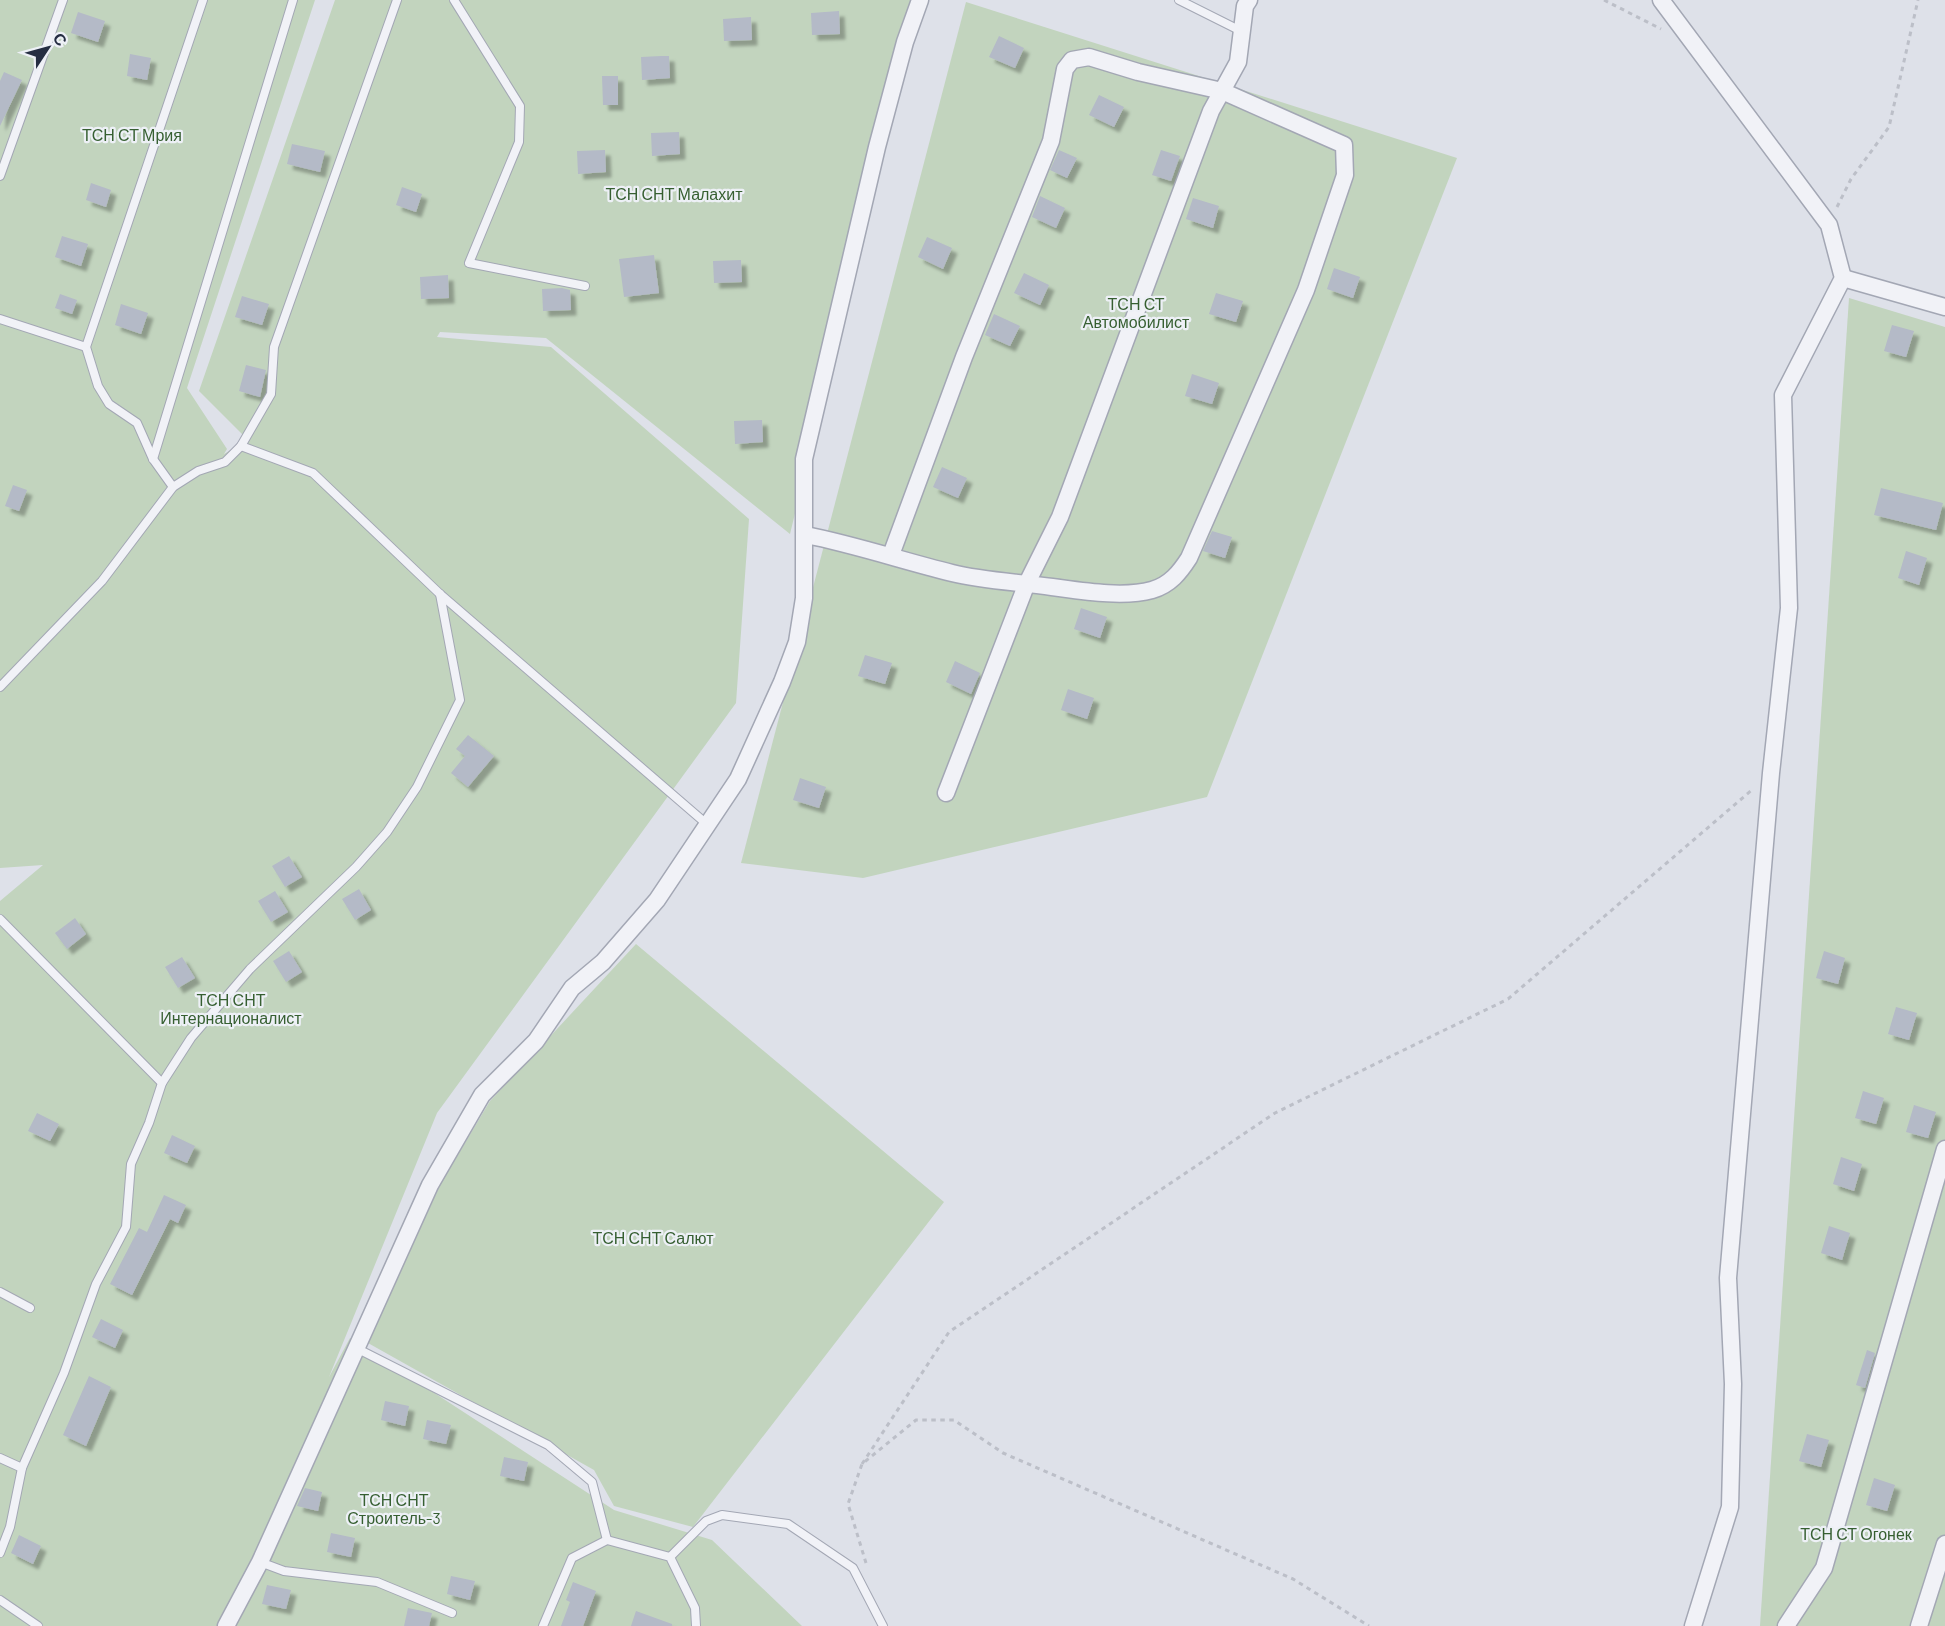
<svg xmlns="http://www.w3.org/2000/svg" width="1945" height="1626" viewBox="0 0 1945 1626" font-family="Barlow,sans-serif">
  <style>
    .green { fill: #c2d4be }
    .building { fill: #b4bac7; filter: url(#shadow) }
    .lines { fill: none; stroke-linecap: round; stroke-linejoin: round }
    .lane-casing { stroke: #a3a7b4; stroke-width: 10 }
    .street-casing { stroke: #a3a7b4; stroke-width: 19 }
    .path { stroke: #bcbfc8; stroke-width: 3; stroke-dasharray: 4.5 4.5; stroke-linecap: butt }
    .lane { stroke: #f1f2f7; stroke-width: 8 }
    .street { stroke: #f1f2f7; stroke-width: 16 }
    .labels { text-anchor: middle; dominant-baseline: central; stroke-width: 4.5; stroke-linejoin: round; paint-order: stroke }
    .park-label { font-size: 16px; fill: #365f31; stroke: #edf0f6 }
  </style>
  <defs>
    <filter id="shadow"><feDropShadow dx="5.5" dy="5.5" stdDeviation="1.5" flood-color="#0004"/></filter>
  </defs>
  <rect width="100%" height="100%" fill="#dee1e9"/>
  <g class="green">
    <path d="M0 0H315L187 388 227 449 224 454 248 440 199 391 335 0H920L790 534 546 338 440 332 437 337 551 347 749 519 736 703 437 1113 329 1377 350 1338 614 1510 712 1540 802 1626H0V901L43 865 0 868Z"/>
    <path d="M966 2 1457 158 1207 797 863 878 741 863Z"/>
    <path d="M1849 298 1945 327V1626H1760Z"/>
    <path d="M636 944 944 1202 693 1527 614 1506 594 1470 368 1343 441 1183 490 1101Z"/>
  </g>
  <g class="building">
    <path d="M839 11 840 34 812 35 811 13Z"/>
    <path d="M78 12 105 21 98 42 71 33Z"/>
    <path d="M751 17 752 40 724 41 723 19Z"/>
    <path d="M999 36 1024 48 1015 68 989 57Z"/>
    <path d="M130 54 151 58 147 80 127 76Z"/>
    <path d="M661 56H669L670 78 642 80 641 57Z"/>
    <path d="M4 72 22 80 0 126V81Z"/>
    <path d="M602 76H618V105H603Z"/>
    <path d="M1099 95 1124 107 1114 127 1089 115Z"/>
    <path d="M679 132 680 154 652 156 651 133Z"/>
    <path d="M292 144 325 151 320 172 287 164Z"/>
    <path d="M605 150 606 172 578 174 577 151Z"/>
    <path d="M1059 150 1077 158 1067 178 1050 170Z"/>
    <path d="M1161 150 1180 156 1171 181 1152 175Z"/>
    <path d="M91 183 111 190 106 207 86 200Z"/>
    <path d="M402 187 422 194 416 212 396 205Z"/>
    <path d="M1040 196 1065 208 1056 228 1032 217Z"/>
    <path d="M1193 198 1219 206 1213 228 1186 219Z"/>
    <path d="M62 236 88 244 81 266 55 257Z"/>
    <path d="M927 237 952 248 943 269 918 257Z"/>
    <path d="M654 255 659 293 624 297 619 259Z"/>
    <path d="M741 260 742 282 714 283 713 261Z"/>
    <path d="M1334 268 1360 277 1353 298 1327 289Z"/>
    <path d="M1024 273 1049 285 1040 305 1014 293Z"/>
    <path d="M448 275 449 298 421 299 420 277Z"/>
    <path d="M562 288 570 290 571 310 543 311 542 289Z"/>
    <path d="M1216 293 1243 301 1236 322 1209 314Z"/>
    <path d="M60 294 77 300 72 314 55 308Z"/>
    <path d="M242 296 269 304 262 325 235 317Z"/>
    <path d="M121 304 148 313 141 334 115 325Z"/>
    <path d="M994 314 1020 326 1010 346 985 335Z"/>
    <path d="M1892 325 1914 331 1906 357 1884 351Z"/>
    <path d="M246 365 266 370 260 397 239 391Z"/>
    <path d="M1192 374 1219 383 1212 404 1185 396Z"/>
    <path d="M762 420 763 442 735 444 734 421Z"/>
    <path d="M942 467 967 478 958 498 933 487Z"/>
    <path d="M13 485 27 490 19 511 5 506Z"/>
    <path d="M1881 488 1943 503 1936 530 1874 515Z"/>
    <path d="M1212 531 1232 537 1225 558 1203 551Z"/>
    <path d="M1906 551 1927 558 1919 585 1898 578Z"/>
    <path d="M1081 608 1107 617 1100 638 1074 629Z"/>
    <path d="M865 655 892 663 885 684 858 676Z"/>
    <path d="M955 661 980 673 971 694 946 682Z"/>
    <path d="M1068 689 1094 698 1087 719 1061 710Z"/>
    <path d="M468 735 494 756 468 787 451 773 465 756 456 749Z"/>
    <path d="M800 778 826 787 819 808 793 800Z"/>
    <path d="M289 856 302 877 285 887 272 866Z"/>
    <path d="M359 889 371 910 355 920 342 899Z"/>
    <path d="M275 891 288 912 271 922 258 901Z"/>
    <path d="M75 918 86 934 67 949 55 933Z"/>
    <path d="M289 951 302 972 286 982 273 961Z"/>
    <path d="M1824 951 1845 958 1838 984 1816 978Z"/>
    <path d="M182 957 195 978 178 988 165 967Z"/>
    <path d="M1896 1007 1917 1013 1909 1040 1888 1034Z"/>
    <path d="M1863 1091 1884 1098 1876 1124 1855 1118Z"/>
    <path d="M1914 1105 1936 1112 1928 1138 1906 1132Z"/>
    <path d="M37 1113 59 1124 50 1141 28 1131Z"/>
    <path d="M172 1135 195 1146 187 1163 164 1153Z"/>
    <path d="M1841 1157 1862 1164 1854 1191 1833 1184Z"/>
    <path d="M164 1195 186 1205 178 1223 170 1219 132 1295 110 1284 139 1228 147 1232Z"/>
    <path d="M1829 1226 1850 1233 1842 1260 1821 1253Z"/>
    <path d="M101 1319 123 1330 115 1348 92 1337Z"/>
    <path d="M1867 1350 1875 1353 1865 1388 1856 1385Z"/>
    <path d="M89 1376 111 1387 86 1446 63 1435Z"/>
    <path d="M385 1401 409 1406 405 1426 381 1420Z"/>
    <path d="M427 1420 451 1425 446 1444 423 1439Z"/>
    <path d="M1807 1434 1829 1440 1821 1467 1799 1461Z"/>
    <path d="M504 1457 528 1462 524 1481 500 1476Z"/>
    <path d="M1874 1478 1895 1485 1887 1511 1866 1505Z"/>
    <path d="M305 1488 322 1492 318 1511 297 1506Z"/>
    <path d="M331 1533 355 1538 351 1557 327 1552Z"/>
    <path d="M19 1535 41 1546 33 1564 11 1553Z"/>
    <path d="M451 1576 475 1581 470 1600 447 1594Z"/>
    <path d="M573 1582 596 1591 583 1626H561L570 1602 566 1600Z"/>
    <path d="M267 1585 291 1590 286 1609 262 1604Z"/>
    <path d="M408 1608 432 1613 429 1626H404Z"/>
    <path d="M636 1611 672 1624V1626H631Z"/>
  </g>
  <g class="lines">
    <g class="lane-casing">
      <g id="lane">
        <path d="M454 0 520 106 519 142 469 263 585 286"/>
        <path d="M1179 0 1241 31"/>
        <path d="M0 176 63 0"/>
        <path d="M0 319 86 347"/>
        <path d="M241 446 313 473 440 594 709 826"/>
        <path d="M153 459 293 0"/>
        <path d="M173 487 153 459 137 423 109 404 98 386 86 347 203 0"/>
        <path d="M0 687 102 581 173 487 198 471 225 462 241 446 271 394 274 347 397 0"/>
        <path d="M0 919 162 1083"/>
        <path d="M0 1292 30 1308"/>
        <path d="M358 1349 548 1445 592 1482 607 1540"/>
        <path d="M0 1458 22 1468"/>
        <path d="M0 1553 10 1527 22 1468 64 1373 96 1284 126 1227 131 1164 149 1123 162 1083 191 1038 250 969 356 867 387 832 417 787 460 700 440 594"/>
        <path d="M670 1557 706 1521 722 1515 788 1524 853 1568 883 1626"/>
        <path d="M260 1562 284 1571 377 1582 452 1613"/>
        <path d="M0 1600 38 1626"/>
        <path d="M543 1626 572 1558 607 1540 670 1557 695 1608 696 1626"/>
      </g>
    </g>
    <g class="street-casing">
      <g id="street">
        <path d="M1661 0 1829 225 1843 278 1783 395 1789 608 1771 773 1728 1278 1733 1384 1730 1507 1693 1626"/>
        <path d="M1843 278 1945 307"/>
        <path d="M806 535C856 545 903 561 952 573 984 581 1019 582 1052 587 1082 591 1123 598 1152 590 1170 585 1180 572 1189 558L1306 290 1345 175 1344 145 1222 91 1138 72 1089 57 1072 60 1065 69 1051 141 964 357 891 555"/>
        <path d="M946 793 1027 583 1060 517 1211 111 1238 62 1245 6 1249 0"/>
        <path d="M226 1626 260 1562 430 1185 482 1095 536 1041 572 988 603 962 657 900 738 779 782 682 797 642 804 598V459L877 147 905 42 920 0"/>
        <path d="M1786 1626 1824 1568 1945 1149"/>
        <path d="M1919 1626 1945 1544"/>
      </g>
    </g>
    <g class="path">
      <path d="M1604 0 1661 29"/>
      <path d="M1837 207 1851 179 1889 127 1918 0"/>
      <path d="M862 1464 949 1332 1275 1113 1508 999 1753 789"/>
      <path d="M866 1563 848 1504 862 1464 916 1420H954L1003 1453 1293 1579 1369 1626"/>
    </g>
    <use href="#lane" class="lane"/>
    <use href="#street" class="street"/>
  </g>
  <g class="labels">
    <g class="park-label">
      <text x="132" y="134">ТСН СТ Мрия</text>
      <text x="674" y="193">ТСН СНТ Малахит</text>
      <text x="1136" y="303">ТСН СТ<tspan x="1136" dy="18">Автомобилист</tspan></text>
      <text x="231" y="999">ТСН СНТ<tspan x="231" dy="18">Интернационалист</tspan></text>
      <text x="653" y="1237">ТСН СНТ Салют</text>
      <text x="394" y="1499">ТСН СНТ<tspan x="394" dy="18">Строитель-3</tspan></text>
      <text x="1856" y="1533">ТСН СТ Огонек</text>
    </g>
  </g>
  <g transform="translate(48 48) rotate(54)" stroke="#edf0f6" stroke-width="4.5" paint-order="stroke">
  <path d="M0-4.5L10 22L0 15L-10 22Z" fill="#252d42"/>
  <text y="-9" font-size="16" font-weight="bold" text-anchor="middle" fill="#252d42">С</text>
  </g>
</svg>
